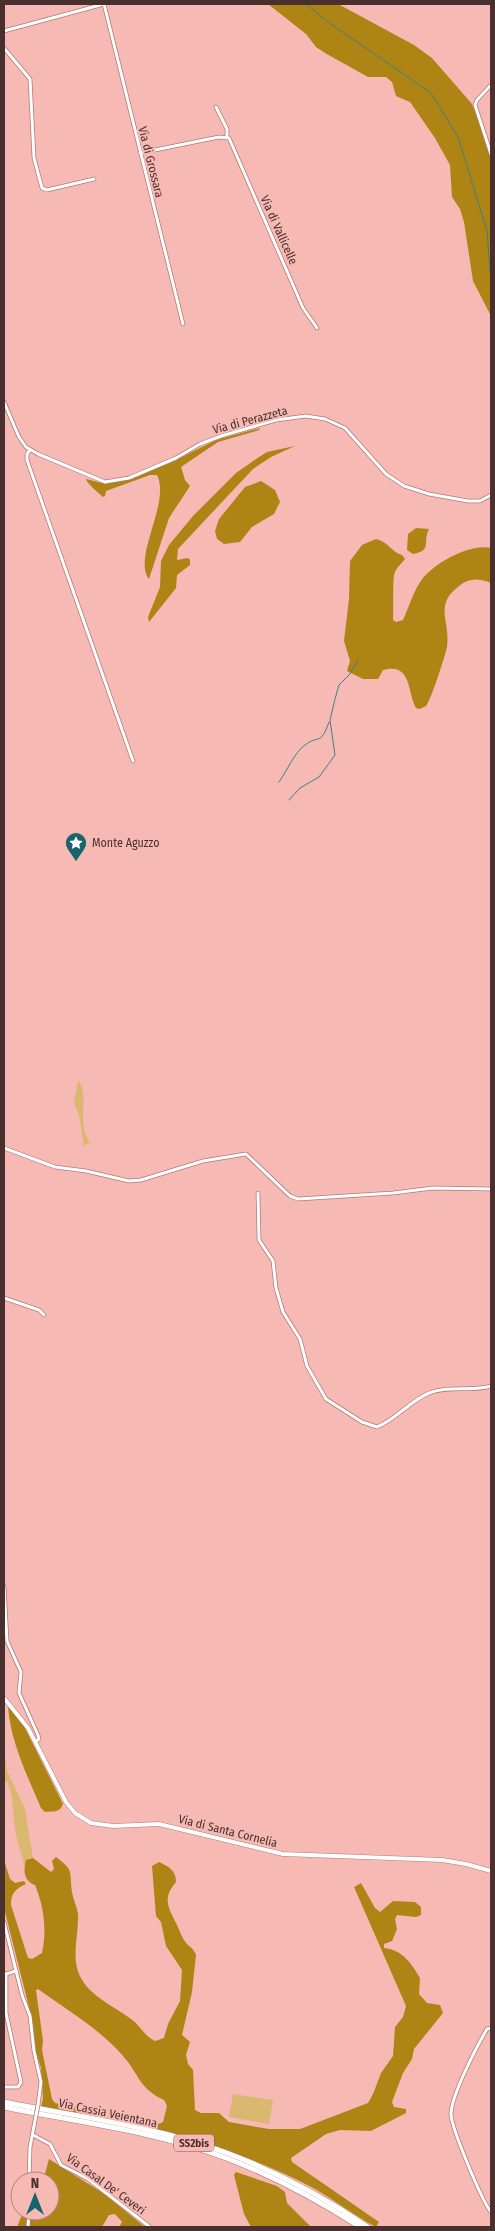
<svg xmlns="http://www.w3.org/2000/svg" width="495" height="2231" viewBox="0 0 495 2231" font-family="'Fira Sans Condensed',sans-serif">
  <style>
    .green { fill: #dab870 }
    .forest { fill: #ae8414 }
    .lines { fill: none; stroke-linecap: round; stroke-linejoin: round }
    .stream { stroke: #3a838a; stroke-width: 1 }
    .minor-casing { stroke: #b37974; stroke-width: 4.5 }
    .tertiary-casing { stroke: #b37974; stroke-width: 5 }
    .trunk-casing { stroke: #b37974; stroke-width: 6 }
    .minor { stroke: #fff; stroke-width: 3 }
    .tertiary { stroke: #fff; stroke-width: 4 }
    .trunk { stroke: #fff; stroke-width: 5 }
    .minor-bridge-casing { stroke: #b37974; stroke-width: 4.5; stroke-linecap: butt }
    .minor-bridge { stroke: #fff; stroke-width: 3 }
    .labels { text-anchor: middle; dominant-baseline: central; stroke-width: 4; stroke-linejoin: round; paint-order: stroke }
    .shield { fill: #f7b9b3; stroke: #7d5956; stroke-width: 1 }
    .shield-label { font-size: 11px; font-weight: bold; fill: #49302e }
    .street-label { font-size: 12px; fill: #49302e; stroke: #f7b9b3 }
    .poi-label { font-size: 12px; fill: #49302e; stroke: #f7b9b3; text-anchor: start }
  </style>
  <rect width="100%" height="100%" fill="#f7b9b3"/>
  <g class="green">
    <path d="M78 1080C91 1098 75 1123 90 1142L84 1146 79 1115 74 1102Z"/>
    <path d="M4 1749 7 1771 25 1809 33 1858 26 1860 24 1866C23 1856 19 1848 17 1839 12 1821 15 1801 8 1783L4 1781Z"/>
    <path d="M233 2094 273 2100 269 2124 229 2117Z"/>
  </g>
  <g class="forest">
    <path d="M268 4H338L414 45 432 58 472 104 489 145 491 155V316L473 281 464 222 460 209 452 197 450 165 435 138 410 102 396 96 392 82 386 77H368L325 53 316 47 306 34Z"/>
    <path d="M260 428 259 430 218 442 181 467 185 480 190 486 169 518 149 579C132 558 171 502 157 475H150L106 491 105 496 103 497C99 493 87 484 86 479L102 483 125 480 172 462 216 440Z"/>
    <path d="M295 446 271 457 253 469 178 549 177 560 188 558 190 560V565L177 575 176 588 149 622 148 617 160 587 161 561 169 545 193 516 236 473 259 457 267 452Z"/>
    <path d="M261 481 275 490 280 502 274 514 252 527 240 542 224 544 217 539 215 531 219 519 245 487Z"/>
    <path d="M416 528 429 529C422 543 433 550 413 554L407 550 408 534Z"/>
    <path d="M376 539C389 542 392 553 402 555L405 559C402 563 397 567 395 572 392 578 394 609 393 620L396 622 403 620C409 607 414 589 423 578 436 562 471 543 491 548V583C479 578 469 578 459 586 433 606 451 621 447 647 445 656 431 700 426 706 426 706 420 709 419 709L416 708C407 692 412 662 383 670L378 679H363L347 671 350 661 344 641 349 599 350 561 362 545Z"/>
    <path d="M8 1707 22 1722 63 1804C60 1813 53 1811 45 1812L41 1808C27 1775 11 1743 8 1707Z"/>
    <path d="M56 1857C75 1871 69 1872 72 1892 73 1899 77 1907 78 1914 79 1936 70 1958 81 1978 90 1996 115 2007 131 2019 141 2026 143 2035 155 2041L164 2038 168 2024 180 2001 182 1970 166 1946 161 1922 156 1916 152 1866 159 1862C169 1867 176 1870 176 1882 162 1899 168 1907 177 1925 180 1931 182 1938 186 1943 190 1947 194 1949 196 1955L192 1992 182 2035 190 2042 186 2055 188 2064 193 2070 195 2110 201 2113H219L229 2122 269 2129H300L368 2103 373 2094 381 2073 393 2056 395 2027 403 2017 406 2006 354 1887 361 1883 375 1908 380 1912 393 1901 415 1902 421 1907V1915L416 1917 397 1915 395 1919 397 1929 392 1941 384 1944V1948C403 1950 411 1963 420 1978L419 1994 427 2003 440 2005 443 2013 414 2049 412 2059 403 2073 392 2102 394 2107 406 2109V2113L371 2131 340 2130 326 2134 291 2158 292 2162 379 2222 376 2227C355 2216 336 2201 315 2189 260 2159 200 2140 139 2126L137 2123 141 2118 158 2124 163 2122 167 2106 164 2100C138 2088 140 2075 123 2056 100 2029 67 2010 38 1989L36 1990 43 2041 42 2050 52 2099 55 2103 90 2111 93 2117 41 2108 43 2098 41 2068 36 2052 33 2023 4 1908V1860L10 1879 15 1883 24 1881 26 1884C15 1889 11 1893 11 1905L28 1958 32 1959 42 1953C47 1930 44 1907 35 1885 24 1881 23 1871 26 1860L33 1858 51 1872 54 1869 52 1861Z"/>
    <path d="M49 2159 103 2193 145 2227H119L122 2222 115 2214 109 2215 102 2227H17L21 2217 27 2211H50V2181H43Z"/>
    <path d="M236 2172 277 2186 285 2192 287 2203 311 2227H251L244 2214 234 2175Z"/>
  </g>
  <g class="lines">
    <g class="stream">
      <path d="M306 4 328 22 431 93 458 137 487 231 491 282"/>
      <path d="M279 782C287 771 294 753 305 745 319 734 320 747 329 722"/>
      <path d="M289 800 300 788 319 777 335 755 330 720 335 699 339 685 349 675 358 660"/>
    </g>
    <g class="minor-casing">
      <g id="minor">
        <path d="M104 4 183 324"/>
        <path d="M4 31 104 4"/>
        <path d="M4 48 30 79 34 158 42 188 47 190 94 179"/>
        <path d="M491 85 477 100 475 105 491 154"/>
        <path d="M216 107 227 129V137"/>
        <path d="M140 153 219 137 229 138 303 308 317 328"/>
        <path d="M4 402 19 437 26 447 38 454 105 482 129 478 176 458 200 444 221 436 276 420 306 416 325 419 345 428 386 474 404 486 429 494 468 501H480L491 495"/>
        <path d="M30 450 27 454V460L133 761"/>
        <path d="M4 1148 55 1167 86 1171 129 1181 141 1180 203 1161 246 1154 290 1196 298 1199 393 1193 433 1188 491 1189"/>
        <path d="M258 1193 259 1240 273 1261 276 1288 283 1312 300 1339 307 1366 326 1399 362 1422 377 1427C395 1420 410 1401 429 1393 450 1385 471 1392 491 1386"/>
        <path d="M4 1298 39 1310 44 1315"/>
        <path d="M4 1586 7 1641 21 1672 19 1693 38 1735 39 1739 35 1742"/>
        <path d="M4 1922 22 1995 30 2016 34 2051 41 2082 38 2105"/>
        <path d="M4 1973 6 1974 16 1971"/>
        <path d="M491 2028 487 2029C477 2046 451 2096 451 2114 451 2127 482 2201 491 2212"/>
        <path d="M4 2087H18L21 2082 6 2013V1974"/>
        <path d="M33 2135 50 2144 61 2165 88 2179 150 2227"/>
        <path d="M29 2181 30 2147 34 2126"/>
        <path d="M28 2227 29 2211"/>
      </g>
    </g>
    <g class="tertiary-casing">
      <path id="tertiary" d="M4 1698 28 1728 66 1802 75 1813 91 1823 113 1826 159 1824 283 1854 442 1860 466 1864 491 1871"/>
    </g>
    <g class="trunk-casing">
      <g id="trunk">
        <path d="M4 2102C76 2116 158 2127 227 2153 277 2172 324 2197 368 2227"/>
        <path d="M4 2107C77 2122 155 2131 226 2158 274 2176 318 2200 360 2227"/>
      </g>
    </g>
    <use href="#minor" class="minor"/>
    <use href="#tertiary" class="tertiary"/>
    <use href="#trunk" class="trunk"/>
    <g class="minor-bridge-casing">
      <path id="minor-bridge" d="M34 2126 38 2105"/>
    </g>
    <use href="#minor-bridge" class="minor-bridge"/>
  </g>
  <defs>
    <g id="sight-pin" transform="scale(1.125)"><path d="M0 17L-7.5 6A9.5 9.5 0 1 1 7.5 6Z" fill="#16646c" stroke="#f7b9b3"/><path d="M0-6L1.8-2.2L6-1.7L2.9 1.2L3.7 5.4L0 3.3L-3.7 5.4L-2.9 1.2L-6-1.7L-1.8-2.2Z" fill="#fff"/></g>
  </defs>
  <g fill-rule="evenodd">
    <use href="#sight-pin" x="76" y="843"/>
  </g>
  <g class="labels">
    <rect class="shield" x="174" y="2134.5" width="40" height="17" rx="4"/>
    <g class="shield-label">
      <text x="194" y="2143">SS2bis</text>
    </g>
    <g class="street-label">
      <text transform="translate(151 162) rotate(76)">Via di Grossara</text>
      <text transform="translate(279 230) rotate(66)">Via di Vallicelle</text>
      <text transform="translate(250 420) rotate(-15)">Via di Perazzeta</text>
      <text transform="translate(228 1831) rotate(14)">Via di Santa Cornelia</text>
      <text transform="translate(108 2113) rotate(12)">Via Cassia Veientana</text>
      <text transform="translate(106 2184) rotate(36)">Via Casal De' Ceveri</text>
    </g>
    <g class="poi-label">
      <text x="92" y="843">Monte Aguzzo</text>
    </g>
  </g>
  <rect width="495" height="2231" fill="none" stroke="#49302e" stroke-width="10"/>
  <g transform="translate(35 2196)"><circle r="24" fill="#f7b9b3" stroke="#b1827e"/>
  <path d="M0-4L9 19L0 12L-9 19Z" fill="#16646c"/>
  <text y="-8" font-size="14" font-weight="bold" text-anchor="middle" fill="#49302e">N</text>
  </g>
</svg>
